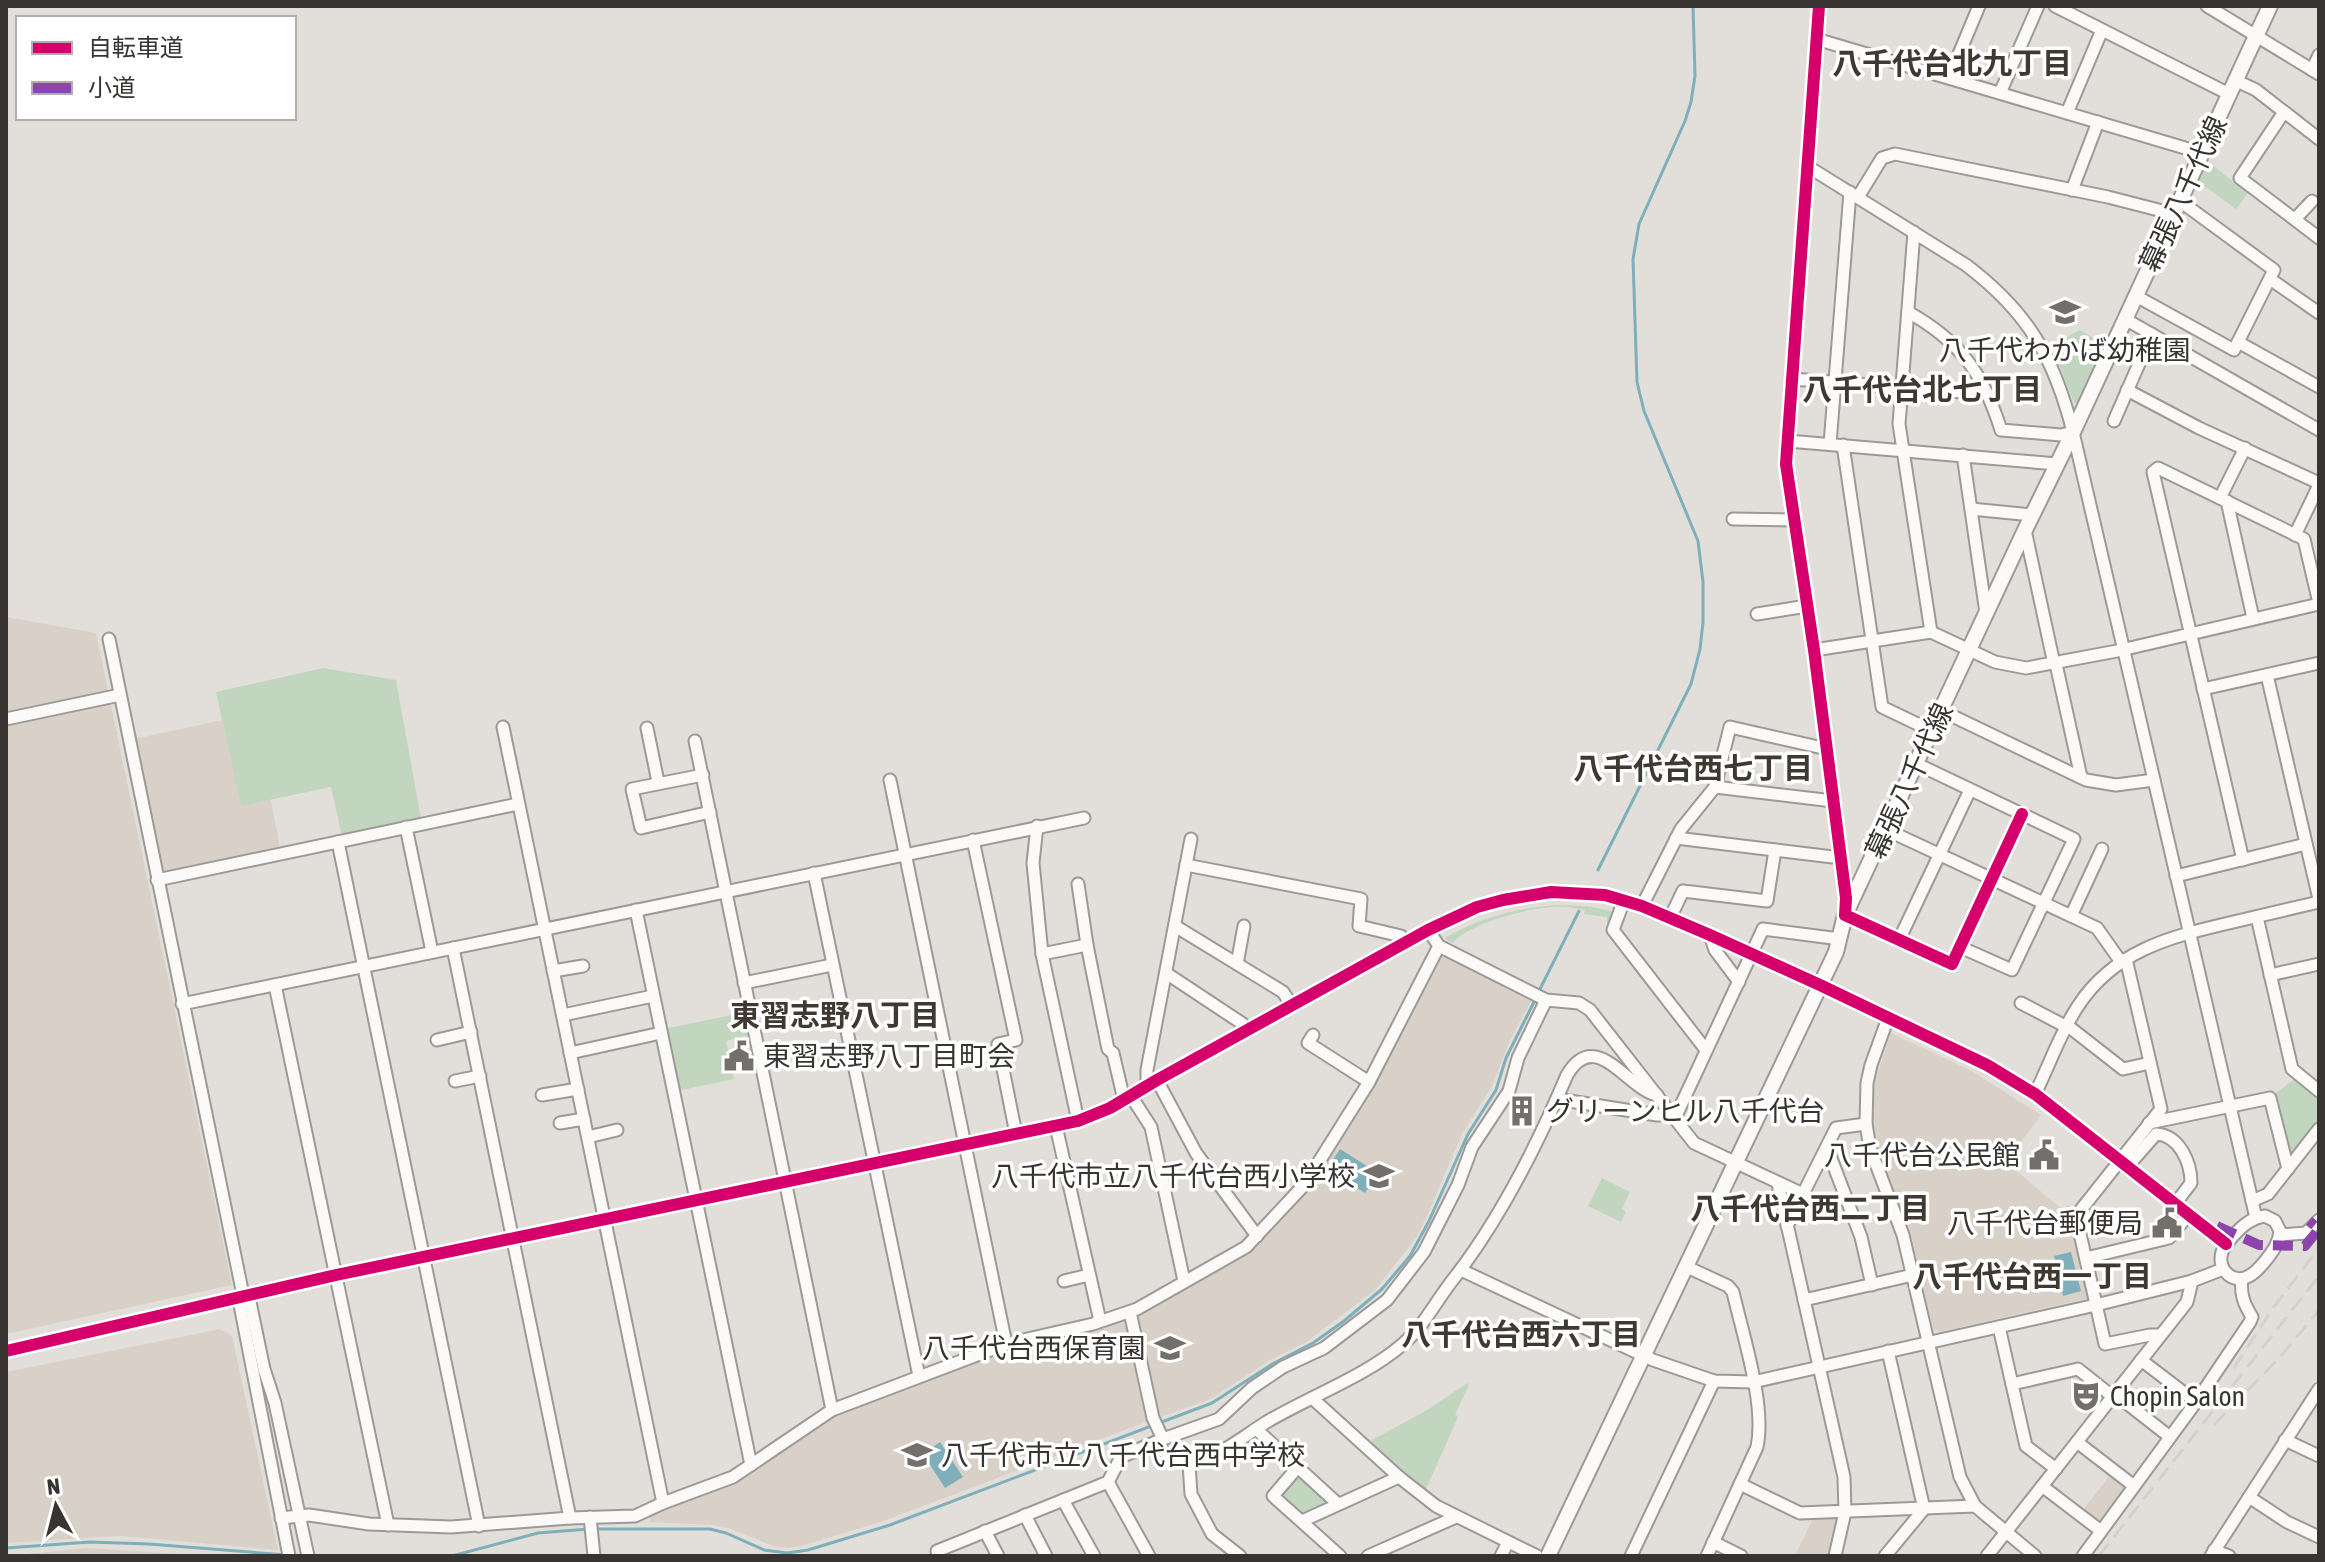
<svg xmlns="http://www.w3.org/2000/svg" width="2325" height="1562" viewBox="0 0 2325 1562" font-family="'Asap Condensed','Noto Sans JP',sans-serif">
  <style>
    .built { fill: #d9d1c7 }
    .green { fill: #c2d5bf }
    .water { fill: #7fafba }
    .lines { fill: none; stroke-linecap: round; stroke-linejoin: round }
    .stream { stroke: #7fafba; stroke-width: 3 }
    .minor-casing { stroke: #9c9a96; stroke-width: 15 }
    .major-casing { stroke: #9c9a96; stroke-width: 18 }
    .minor { stroke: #fbfaf9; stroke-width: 11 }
    .major { stroke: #fbfaf9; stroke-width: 14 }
    .rail { stroke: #d3d1d0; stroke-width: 3; stroke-dasharray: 16 8; stroke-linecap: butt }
    .quiet { stroke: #8e44ad; stroke-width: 10; stroke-dasharray: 20 10; stroke-linecap: butt }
    .cycleway-casing { stroke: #fff; stroke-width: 17 }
    .cycleway { stroke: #d6006c; stroke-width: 12 }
    .labels { text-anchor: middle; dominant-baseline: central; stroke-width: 7; stroke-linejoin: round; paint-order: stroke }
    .street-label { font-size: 28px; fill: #373431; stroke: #fff }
    .poi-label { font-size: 28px; fill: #373431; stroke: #fff; text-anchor: start }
    .neighbourhood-label { font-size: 30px; font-weight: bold; fill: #3e3931; stroke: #fff }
  </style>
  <rect width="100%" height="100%" fill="#e2dfda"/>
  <g class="built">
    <path d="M6 617 96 633 232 1285 6 1334Z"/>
    <path d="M222 720 241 805 271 800 280 849 163 874 134 739Z"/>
    <path d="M1445 954 1504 985V988L1531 1001 1510 1040 1492 1086 1462 1134 1426 1218 1416 1238 1375 1290 1308 1341 1270 1360 1211 1399 1158 1418 1136 1317 1138 1313 1260 1239 1370 1088 1441 955Z"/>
    <path d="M1891 1033 1970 1070 2041 1115 2006 1162 2063 1210 2068 1205 2075 1211 2090 1298 1939 1332 1933 1328 1911 1235 1877 1146 1873 1123 1874 1084Z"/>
    <path d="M1121 1319H1127L1149 1421 881 1522 801 1546 787 1548 773 1546 731 1529 712 1525 650 1522V1512L736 1481 839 1412 1007 1348Z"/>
    <path d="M220 1329 232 1336 278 1550 119 1536 6 1543V1372Z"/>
    <path d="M2111 1474 2127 1489 2100 1524 2082 1511Z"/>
    <path d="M1837 1515 1840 1519 1830 1556H1795L1814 1516Z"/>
    <path d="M88 1548 210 1556H6Z"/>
  </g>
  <g class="green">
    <path d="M2207 161 2248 193 2236 209 2199 182Z"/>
    <path d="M2079 330 2106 344 2079 403H2074L2052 346Z"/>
    <path d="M323 668 396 680 421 819 342 836 331 787 241 806 216 692Z"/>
    <path d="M1557 905 1588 906 1615 912 1607 930V917L1584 914 1585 910C1578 909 1572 907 1566 907 1536 905 1473 921 1452 943L1446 939V937C1482 917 1517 908 1557 905Z"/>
    <path d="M746 1012 751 1035 726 1041 734 1079 677 1091 664 1029Z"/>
    <path d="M2296 1078 2319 1096V1120L2292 1156 2275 1094Z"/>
    <path d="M1602 1178 1630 1192 1622 1209 1626 1212 1621 1222 1588 1206Z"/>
    <path d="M1467 1383 1469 1385 1455 1415 1458 1417 1425 1491 1371 1445 1372 1440 1429 1409Z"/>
    <path d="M1293 1476H1301L1330 1503 1304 1517 1280 1498 1279 1492Z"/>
  </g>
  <g class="water">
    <path d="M1340 1149 1378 1173 1365 1193 1327 1169Z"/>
    <path d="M2071 1252 2081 1291 2063 1296 2054 1256Z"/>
    <path d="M940 1442 963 1477 945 1488 923 1454Z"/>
  </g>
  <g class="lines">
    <g class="stream">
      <path d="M1598 870 1691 684 1700 649 1703 622V582L1698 541 1644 411 1637 382 1633 259 1639 224 1685 121 1691 102 1695 76 1693 6"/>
      <path d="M1538 993 1579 911"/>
      <path d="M597 1529H710L726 1533 764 1550 787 1553 808 1550 890 1525 1212 1403 1274 1363 1313 1343 1344 1321 1382 1289 1410 1256 1429 1221 1468 1134 1496 1090 1506 1058 1535 1000"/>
      <path d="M6 1548 90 1542 149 1544 286 1555"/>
      <path d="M452 1556 538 1533 589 1529"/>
    </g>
    <g class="minor-casing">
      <g id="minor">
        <path d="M1819 6 1786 464 1814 650 1846 898 1845 915 1952 964 2022 814"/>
        <path d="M2055 6 2229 94"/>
        <path d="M2207 6 2319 74"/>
        <path d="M1816 39 2202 153"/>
        <path d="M2312 70 2319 55"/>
        <path d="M1949 78 1979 6"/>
        <path d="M2235 80 2256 90 2319 139"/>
        <path d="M2000 93 2038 6"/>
        <path d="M2284 112 2240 178 2319 238"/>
        <path d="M2067 113 2102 30"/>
        <path d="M1807 166 1966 265C2028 312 2054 357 2073 432L2256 1218"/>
        <path d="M2072 190 2098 122"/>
        <path d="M1858 197 1882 158 1895 154 2108 197 2174 214"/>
        <path d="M2295 219 2312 201"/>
        <path d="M1914 232 1899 424 1931 632"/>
        <path d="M2270 279 2319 313"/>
        <path d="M2136 296 2234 350 2274 270 2180 201"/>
        <path d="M1908 312C1960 341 1983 373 2001 430L2061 435 2073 432"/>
        <path d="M2125 319 2319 430"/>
        <path d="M2238 342 2319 387"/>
        <path d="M1792 379 1988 394"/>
        <path d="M2127 390 2199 428 2319 483"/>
        <path d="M2114 421 2152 334"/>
        <path d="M1788 441 2057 464"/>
        <path d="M1830 444 1850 192"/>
        <path d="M1843 445 1882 707 1932 731"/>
        <path d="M1963 455 1986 613"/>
        <path d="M2220 498 2245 448"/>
        <path d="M2227 501 2253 618"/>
        <path d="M1971 509 2032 515"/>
        <path d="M1733 519 1794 520"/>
        <path d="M2025 530 2054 664"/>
        <path d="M2295 535 2319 485"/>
        <path d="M1757 614 1807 606"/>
        <path d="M109 639 243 1295 240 1305 289 1556"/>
        <path d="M1814 650 1931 632 1995 662 2026 668 2117 651 2319 604"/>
        <path d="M2056 664 2081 777"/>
        <path d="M2267 675 2319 899"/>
        <path d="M2203 689 2319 663"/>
        <path d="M1942 711 2086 780 2116 785 2154 780"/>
        <path d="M6 719 120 695"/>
        <path d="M503 727 663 1503"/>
        <path d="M647 728 658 782"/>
        <path d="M695 741 832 1410"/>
        <path d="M1917 764 2074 839 2012 970 1960 947"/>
        <path d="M703 775 632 789 641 828 710 812"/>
        <path d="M890 780 1006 1344"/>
        <path d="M1715 787 1833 801"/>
        <path d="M1037 826 1033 863 1042 954 1078 1121"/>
        <path d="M406 827 432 952"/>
        <path d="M1887 830 2097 928 2121 962"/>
        <path d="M1676 838 1841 858"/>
        <path d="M973 840 1016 1040 998 1044 1016 1134"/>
        <path d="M338 842 479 1526"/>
        <path d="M2243 860 2153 472 2158 468 2304 539 2319 603"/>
        <path d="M1186 865 1361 899 1359 926 1401 936 1402 945"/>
        <path d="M814 873 919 1376"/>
        <path d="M2176 876 2306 844"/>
        <path d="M157 880 518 804"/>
        <path d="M1078 884 1087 945 1108 1049 1113 1053 1124 1100"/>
        <path d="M1624 900 1613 930 1706 1050"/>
        <path d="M1642 906 1681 829 1715 787 1730 727 1827 749"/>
        <path d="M636 910 751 1465"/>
        <path d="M2071 916 2102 849"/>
        <path d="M2257 917 2292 1069 2319 1091"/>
        <path d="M1670 918 1683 891 1767 901 1775 850"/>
        <path d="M1175 926 1283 992 1292 1006"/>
        <path d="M1428 930 1439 946 1546 1000 1579 1003 1590 1010 1694 1143 1803 1194"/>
        <path d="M1710 935 1715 950 1739 982"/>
        <path d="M1899 940 1970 790"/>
        <path d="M453 948 570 1518"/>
        <path d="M1042 954 1087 945"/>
        <path d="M2126 959 2161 1109 2076 1216 2105 1344 2150 1335H2160"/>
        <path d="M1237 964 1244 926"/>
        <path d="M553 971 583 966"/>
        <path d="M1166 973 1243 1024 1245 1031"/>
        <path d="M2270 975 2319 964"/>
        <path d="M744 983 832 965"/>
        <path d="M275 985 388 1525"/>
        <path d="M2021 1003 2067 1027"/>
        <path d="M182 1004 1084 818"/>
        <path d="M563 1015 653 996"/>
        <path d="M1888 1018 1871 1065 1867 1083 1866 1124 1870 1148 1903 1235 1960 1477 1975 1506 2035 1556"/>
        <path d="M2068 1026 2123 1069 2150 1063"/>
        <path d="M1313 1035 1308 1043 1369 1082"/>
        <path d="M437 1040 471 1032"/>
        <path d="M570 1053 661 1033"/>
        <path d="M1157 1080 1196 1153 1257 1236"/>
        <path d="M455 1081 480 1076"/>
        <path d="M1147 1086V1070L1191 839"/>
        <path d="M2035 1094C2049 1066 2060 1033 2078 1006 2114 951 2169 937 2229 923 2259 916 2289 909 2319 902"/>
        <path d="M542 1095 578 1089"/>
        <path d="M1131 1096 1151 1127 1184 1281"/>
        <path d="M1557 1099 1657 1115H1662L1668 1109"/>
        <path d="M1675 1118 1763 929 1840 939"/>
        <path d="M560 1123 584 1119"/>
        <path d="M2149 1123 2270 1098 2288 1169"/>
        <path d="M1056 1126 1100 1321"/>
        <path d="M588 1137 617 1130"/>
        <path d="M1827 1148 1861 1237 1872 1285"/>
        <path d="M2128 1166 2156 1134C2179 1135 2191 1162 2191 1183L2175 1204"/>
        <path d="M1778 1184 1844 1477 1845 1512 1835 1556"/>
        <path d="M2252 1201 2268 1194 2319 1129"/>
        <path d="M2265 1216 2275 1221 2280 1231C2279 1243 2273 1251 2266 1260 2261 1266 2255 1274 2247 1277 2231 1284 2217 1268 2222 1252 2224 1246 2229 1241 2233 1236 2242 1226 2251 1218 2265 1216Z"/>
        <path d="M1787 1226 1836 1128 1866 1124"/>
        <path d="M2280 1235 2306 1233 2319 1220"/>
        <path d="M2086 1258 2169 1238 2188 1215"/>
        <path d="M1687 1267 1728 1286 1733 1292C1743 1336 1766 1405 1757 1447L1707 1556"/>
        <path d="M1461 1270 1653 1360 1714 1381 1753 1382 2096 1305 2192 1281 2223 1269"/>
        <path d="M1064 1281 1089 1275"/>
        <path d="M243 1295 250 1302 264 1369 275 1403 308 1556"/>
        <path d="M1804 1300 1913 1275"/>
        <path d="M1130 1312 1153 1418 1163 1439"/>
        <path d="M1999 1327 2026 1446 2056 1469"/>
        <path d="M6 1351 336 1275 1078 1121 1110 1108 1157 1080 1428 930 1477 907 1503 900 1551 892 1605 895 1642 906 1710 935 1820 985 1987 1065 2035 1094 2226 1244"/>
        <path d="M2141 1360 2196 1402"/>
        <path d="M2012 1384 2078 1369 2112 1396"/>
        <path d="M2115 1394 2170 1437"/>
        <path d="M1312 1398 1399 1477 1436 1506 1537 1556"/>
        <path d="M1256 1429 1338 1504"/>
        <path d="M2285 1440 2319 1456"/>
        <path d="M1156 1442C1185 1487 1233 1443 1265 1423 1308 1397 1365 1377 1403 1344 1425 1325 1437 1299 1455 1277 1502 1216 1537 1146 1567 1075 1596 1026 1627 1089 1657 1095"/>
        <path d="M2077 1442 2134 1486"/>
        <path d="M1189 1463 1191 1494 1212 1534 1240 1556"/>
        <path d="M1297 1468 1273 1496 1340 1556"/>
        <path d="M1108 1482 1149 1556"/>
        <path d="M1740 1484 1800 1513 1975 1506"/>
        <path d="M2042 1486 2101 1531"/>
        <path d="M2249 1497 2287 1522 2319 1537"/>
        <path d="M1063 1500 1094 1556"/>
        <path d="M1025 1515 1046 1556"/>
        <path d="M590 1517 594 1556"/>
        <path d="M281 1518 309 1515 369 1524 451 1527 570 1518 635 1516 663 1503 733 1477 832 1410 1006 1344 1093 1324 1137 1309 1246 1247 1305 1184 1369 1082 1439 946"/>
        <path d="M1302 1521 1399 1477"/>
        <path d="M985 1531 998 1556"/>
        <path d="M1713 1542 1741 1556"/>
        <path d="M2214 1550 2229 1556"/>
        <path d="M939 1556 937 1551 1108 1482 1121 1457 1163 1439 1219 1419 1252 1388 1283 1367 1324 1348 1387 1300 1424 1252 1458 1185 1472 1147 1509 1091 1518 1058 1546 1000"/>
        <path d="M1368 1556 1456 1517"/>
        <path d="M1501 1556 1508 1542"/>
        <path d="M1631 1556 1714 1381"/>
        <path d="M1885 1556 1924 1509 1888 1351"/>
        <path d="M1987 1556 2187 1302 2192 1281"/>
        <path d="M2083 1556 2196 1402 2250 1322 2252 1317C2244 1304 2240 1294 2242 1279"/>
        <path d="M2211 1556 2319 1389"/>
      </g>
    </g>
    <g class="major-casing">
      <path id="major" d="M1548 1556 1836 952 1845 915 2025 530 2073 432 2270 6"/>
    </g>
    <use href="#minor" class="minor"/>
    <use href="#major" class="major"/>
    <g class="rail">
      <path d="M2234 1368 2273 1308 2319 1248"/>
      <path d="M2214 1425 2281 1356 2319 1310"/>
      <path d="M2099 1556 2319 1276"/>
    </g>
    <path class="quiet" d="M2217 1226 2259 1245 2305 1246 2319 1229 2309 1221"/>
    <g class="cycleway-casing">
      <g id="cycleway">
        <path d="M1819 6 1786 464 1814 650 1846 898 1845 915 1952 964 2022 814"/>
        <path d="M6 1351 336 1275 1078 1121 1110 1108 1157 1080 1428 930 1477 907 1503 900 1551 892 1605 895 1642 906 1710 935 1820 985 1987 1065 2035 1094 2226 1244"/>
      </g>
    </g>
    <use href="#cycleway" class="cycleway"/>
  </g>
  <defs>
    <g id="school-bare" transform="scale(2.4)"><path d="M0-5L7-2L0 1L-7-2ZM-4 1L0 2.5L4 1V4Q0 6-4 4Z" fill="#73706c" stroke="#fff" stroke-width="2.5" paint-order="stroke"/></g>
    <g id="civic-bare" transform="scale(2.4)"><path d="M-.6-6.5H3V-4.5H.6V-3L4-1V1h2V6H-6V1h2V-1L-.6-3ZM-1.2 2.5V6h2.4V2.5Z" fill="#73706c" stroke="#fff" stroke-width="2.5" paint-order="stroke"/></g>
    <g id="building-bare" transform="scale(2.4)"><path d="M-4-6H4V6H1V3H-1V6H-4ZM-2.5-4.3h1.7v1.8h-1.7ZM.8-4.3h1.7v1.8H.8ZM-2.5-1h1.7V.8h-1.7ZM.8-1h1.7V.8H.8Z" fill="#73706c" stroke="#fff" stroke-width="2.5" paint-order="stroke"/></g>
    <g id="theatre-bare" transform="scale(2.4)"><path d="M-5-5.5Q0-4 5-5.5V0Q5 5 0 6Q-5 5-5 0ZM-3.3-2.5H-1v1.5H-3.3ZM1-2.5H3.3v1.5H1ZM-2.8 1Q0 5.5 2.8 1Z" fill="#73706c" stroke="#fff" stroke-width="2.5" paint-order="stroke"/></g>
  </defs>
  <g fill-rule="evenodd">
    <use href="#school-bare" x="2065" y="312"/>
    <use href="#civic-bare" x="739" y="1056"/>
    <use href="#building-bare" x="1522" y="1111"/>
    <use href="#civic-bare" x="2044" y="1155"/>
    <use href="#school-bare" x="1379" y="1176"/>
    <use href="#civic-bare" x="2167" y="1223"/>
    <use href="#school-bare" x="1170" y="1348"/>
    <use href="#theatre-bare" x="2086" y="1396"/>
    <use href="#school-bare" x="917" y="1455"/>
  </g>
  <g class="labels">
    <g class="street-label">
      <text transform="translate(2183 194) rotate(-65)">幕張八千代線</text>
      <text transform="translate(1909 781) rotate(-65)">幕張八千代線</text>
    </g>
    <g class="poi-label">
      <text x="2065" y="350" text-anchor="middle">八千代わかば幼稚園</text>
      <text x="763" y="1056">東習志野八丁目町会</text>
      <text x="1546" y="1111">グリーンヒル八千代台</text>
      <text x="2020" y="1155" text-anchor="end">八千代台公民館</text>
      <text x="1355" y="1176" text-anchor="end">八千代市立八千代台西小学校</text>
      <text x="2143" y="1223" text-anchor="end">八千代台郵便局</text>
      <text x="1146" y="1348" text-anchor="end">八千代台西保育園</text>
      <text x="2110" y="1396">Chopin Salon</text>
      <text x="941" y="1455">八千代市立八千代台西中学校</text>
    </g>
    <g class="neighbourhood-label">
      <text x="1952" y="63">八千代台北九丁目</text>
      <text x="1922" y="389">八千代台北七丁目</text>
      <text x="1693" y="768">八千代台西七丁目</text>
      <text x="835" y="1015">東習志野八丁目</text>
      <text x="1810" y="1208">八千代台西二丁目</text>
      <text x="2032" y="1276">八千代台西一丁目</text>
      <text x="1521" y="1334">八千代台西六丁目</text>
    </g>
  </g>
  <rect width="2325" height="1562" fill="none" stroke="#373431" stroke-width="16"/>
  <rect x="16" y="16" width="280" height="104" fill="#ffffff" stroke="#afaead" stroke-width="2"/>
  <rect x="32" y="42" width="40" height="12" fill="#d6006c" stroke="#afaead" stroke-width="2"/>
  <text x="88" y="56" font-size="24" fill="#373431">自転車道</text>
  <rect x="32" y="82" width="40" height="12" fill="#8e44ad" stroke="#afaead" stroke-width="2"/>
  <text x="88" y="96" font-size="24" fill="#373431">小道</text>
  <g transform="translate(56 1506) rotate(353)" stroke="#ffffff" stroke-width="6" paint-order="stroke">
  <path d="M0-6L14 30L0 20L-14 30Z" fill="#373431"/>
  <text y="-12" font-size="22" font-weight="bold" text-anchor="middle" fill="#373431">N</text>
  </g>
</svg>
